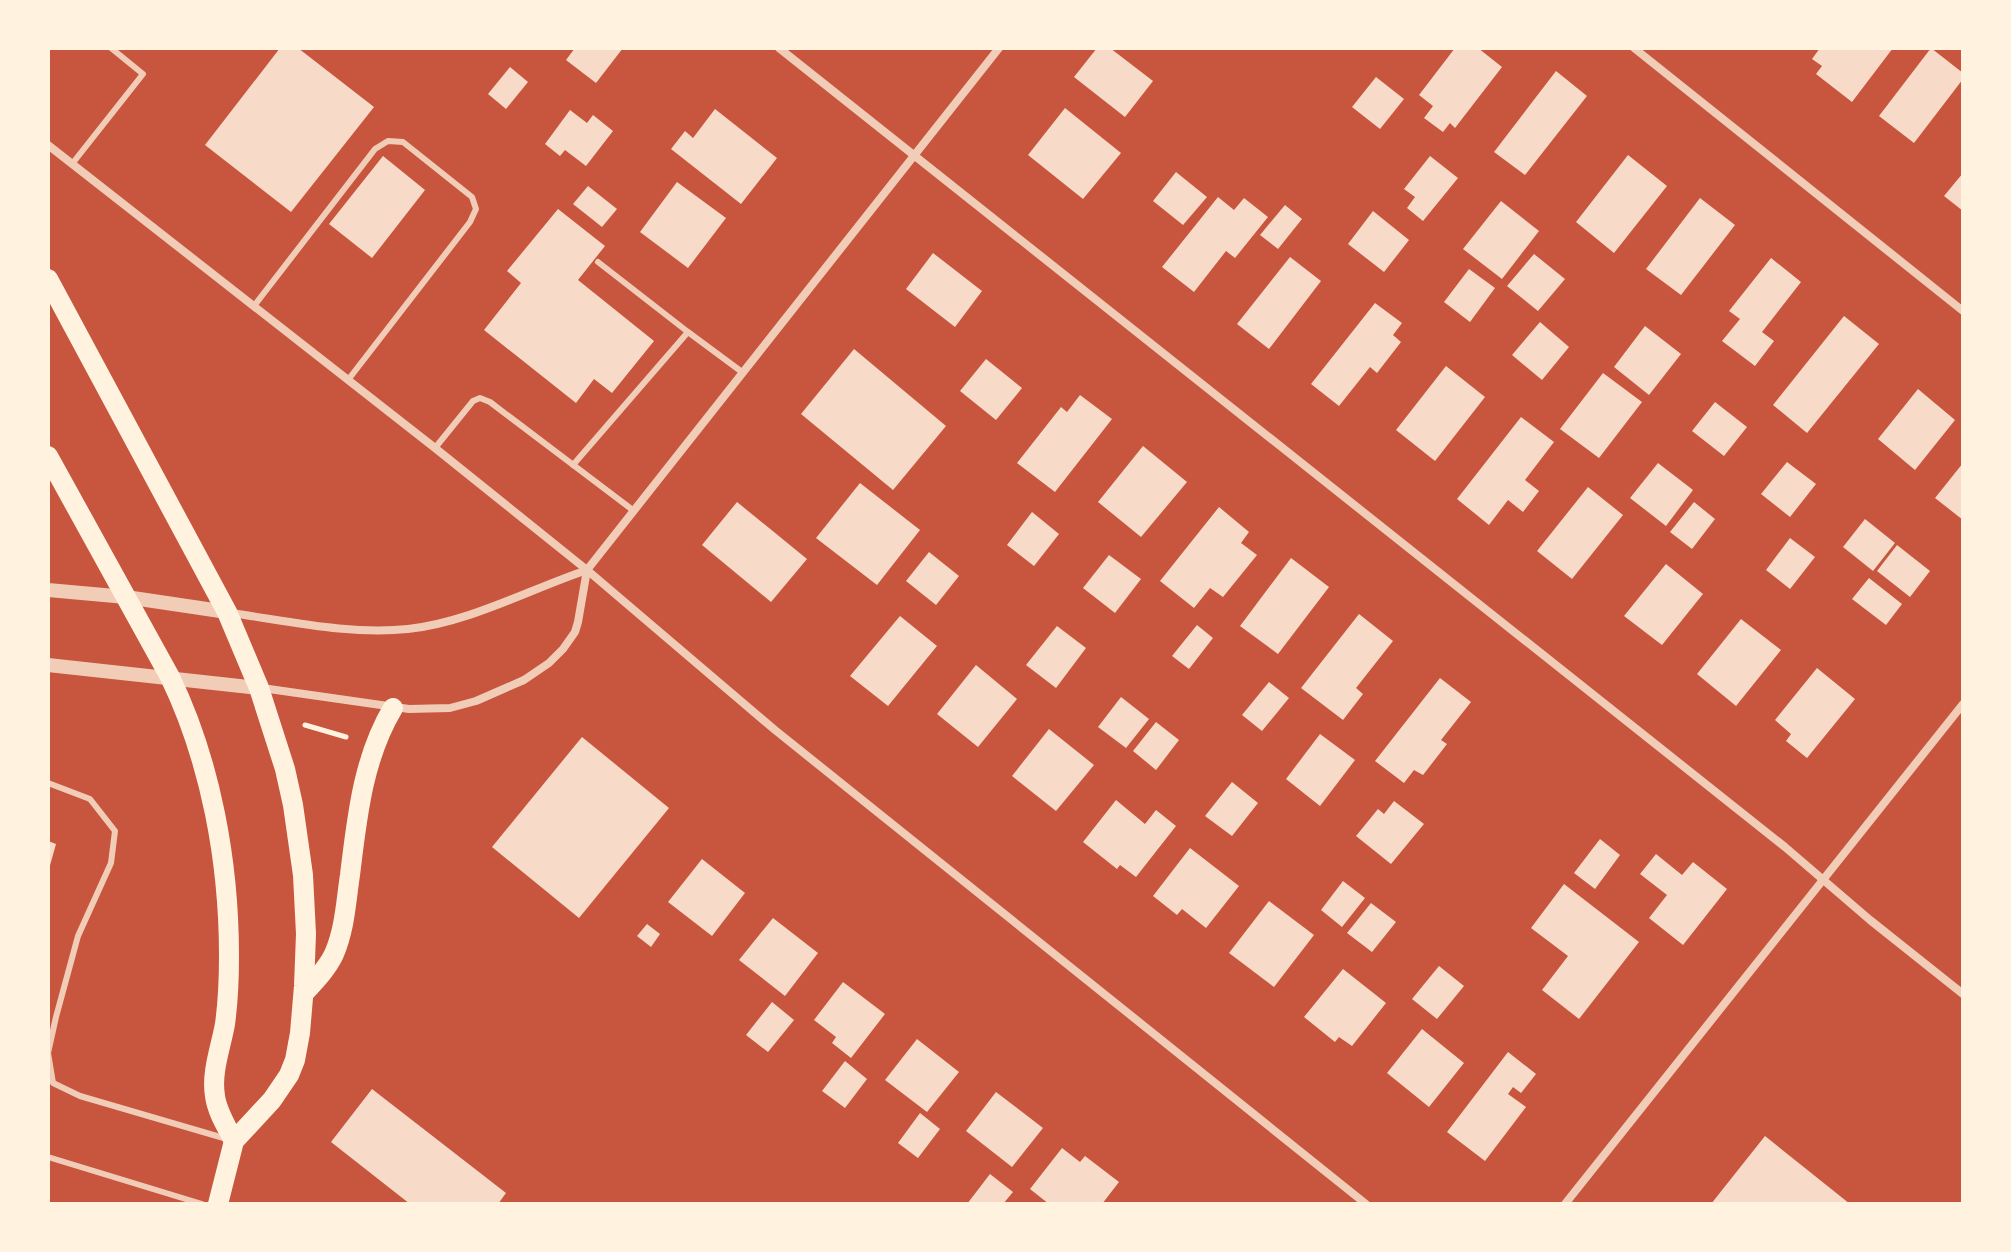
<svg xmlns="http://www.w3.org/2000/svg" width="2011" height="1252" viewBox="0 0 2011 1252" font-family="'Source Sans 3',sans-serif">
  <style>
    .building { fill: #f7dbc8 }
    .lines { fill: none; stroke-linecap: round; stroke-linejoin: round }
    .path { stroke: #fff3e0; stroke-width: 5 }
    .service { stroke: #f1ccb7; stroke-width: 6 }
    .minor { stroke: #f1ccb7; stroke-width: 8 }
    .tertiary { stroke: #f1ccb7; stroke-width: 14 }
    .primary { stroke: #fff3e0; stroke-width: 20 }
  </style>
  <rect width="100%" height="100%" fill="#c8553d"/>
  <g class="building">
    <path d="M280 48H298L374 107 291 212 205 145Z"/>
    <path d="M575 48H623L596 83 566 60Z"/>
    <path d="M1097 48H1110L1153 81 1125 117 1074 77Z"/>
    <path d="M1455 48H1478L1502 67 1455 128 1450 123 1443 132 1424 118 1433 106 1419 95Z"/>
    <path d="M1820 48H1893L1852 102 1816 74 1822 66 1812 59Z"/>
    <path d="M1931 48 1963 73V79L1914 143 1879 116Z"/>
    <path d="M510 67 528 82 506 109 488 94Z"/>
    <path d="M1556 71 1587 96 1525 175 1494 152Z"/>
    <path d="M1376 77 1404 99 1380 129 1352 107Z"/>
    <path d="M1065 108 1121 153 1083 199 1028 155Z"/>
    <path d="M715 109 777 158 741 204 671 149 685 131 693 138Z"/>
    <path d="M570 110 587 123 593 115 613 131 586 166 565 150 560 156 545 144Z"/>
    <path d="M1628 155 1667 186 1614 253 1576 222Z"/>
    <path d="M383 156 425 190 372 258 329 224Z"/>
    <path d="M1430 156 1458 178 1423 221 1407 208 1415 197 1404 189Z"/>
    <path d="M1176 172 1207 197 1183 225 1153 201Z"/>
    <path d="M1963 173V211L1944 196Z"/>
    <path d="M677 182 726 218 688 268 640 232Z"/>
    <path d="M588 186 617 209 602 227 573 204Z"/>
    <path d="M1218 197 1234 210 1244 198 1268 217 1235 258 1226 251 1194 292 1162 267Z"/>
    <path d="M1700 198 1735 225 1681 295 1646 269Z"/>
    <path d="M1501 201 1539 231 1502 279 1463 249Z"/>
    <path d="M1285 205 1302 219 1278 249 1260 235Z"/>
    <path d="M558 209 605 246 578 280 654 341 612 393 594 379 576 403 484 330 521 283 507 271Z"/>
    <path d="M1373 211 1409 240 1384 272 1348 244Z"/>
    <path d="M933 253 982 291 955 327 906 289Z"/>
    <path d="M1534 254 1565 279 1538 311 1507 286Z"/>
    <path d="M1290 257 1321 281 1269 349 1237 324Z"/>
    <path d="M1771 258 1801 282 1762 332 1774 341 1755 366 1722 341 1740 319 1729 311Z"/>
    <path d="M1469 269 1495 288 1470 322 1444 302Z"/>
    <path d="M1375 303 1402 323 1393 335 1401 342 1377 373 1370 367 1339 406 1311 384Z"/>
    <path d="M1844 316 1879 344 1807 433 1773 405Z"/>
    <path d="M1540 322 1569 347 1542 380 1512 355Z"/>
    <path d="M1645 326 1681 354 1649 395 1614 367Z"/>
    <path d="M854 349 946 426 893 490 801 414Z"/>
    <path d="M986 359 1022 388 996 420 960 391Z"/>
    <path d="M1446 366 1485 397 1435 461 1396 430Z"/>
    <path d="M1603 373 1642 402 1599 458 1560 429Z"/>
    <path d="M1918 389 1955 420 1915 470 1878 439Z"/>
    <path d="M1080 395 1112 419 1055 492 1017 463 1061 407 1067 412Z"/>
    <path d="M1715 402 1747 427 1724 456 1692 431Z"/>
    <path d="M1521 417 1554 442 1525 480 1539 491 1523 512 1508 500 1489 525 1457 499Z"/>
    <path d="M1143 446 1187 482 1141 537 1098 502Z"/>
    <path d="M1787 462 1816 484 1790 517 1761 494Z"/>
    <path d="M1658 463 1693 490 1666 526 1630 498Z"/>
    <path d="M1963 463V520L1935 498Z"/>
    <path d="M860 483 920 530 877 585 816 538Z"/>
    <path d="M1588 487 1623 515 1572 579 1537 551Z"/>
    <path d="M737 502 807 559 771 602 702 545Z"/>
    <path d="M1694 502 1715 519 1692 549 1670 532Z"/>
    <path d="M1219 507 1249 532 1241 543 1257 555 1223 597 1210 588 1194 608 1160 581Z"/>
    <path d="M1032 512 1059 534 1034 566 1007 545Z"/>
    <path d="M1865 519 1895 543 1873 571 1843 547Z"/>
    <path d="M1790 538 1815 557 1790 589 1766 570Z"/>
    <path d="M1897 545 1930 571 1910 597 1877 571Z"/>
    <path d="M929 552 959 576 936 605 906 581Z"/>
    <path d="M1109 555 1141 579 1115 613 1083 588Z"/>
    <path d="M1291 558 1329 587 1278 654 1240 626Z"/>
    <path d="M1666 564 1703 594 1662 645 1624 616Z"/>
    <path d="M1869 578 1902 604 1886 625 1852 599Z"/>
    <path d="M1359 614 1393 641 1356 688 1363 694 1343 720 1301 688Z"/>
    <path d="M900 616 937 646 888 706 850 676Z"/>
    <path d="M1741 619 1781 650 1736 706 1697 674Z"/>
    <path d="M1197 625 1213 638 1189 669 1172 656Z"/>
    <path d="M1057 626 1086 648 1056 688 1026 665Z"/>
    <path d="M976 665 1017 699 978 747 937 714Z"/>
    <path d="M1817 668 1855 699 1807 758 1786 741 1791 734 1775 720Z"/>
    <path d="M1440 678 1471 702 1441 740 1447 744 1423 775 1414 770 1404 783 1375 761Z"/>
    <path d="M1269 682 1289 698 1262 731 1242 715Z"/>
    <path d="M1121 697 1149 719 1126 748 1098 727Z"/>
    <path d="M1156 722 1179 740 1156 770 1133 751Z"/>
    <path d="M1049 729 1094 765 1056 811 1012 776Z"/>
    <path d="M1320 734 1355 760 1320 806 1286 779Z"/>
    <path d="M582 737 669 808 579 918 492 847Z"/>
    <path d="M1232 782 1258 803 1232 836 1205 816Z"/>
    <path d="M1116 800 1145 824 1156 810 1176 826 1136 877 1120 865 1117 869 1083 842Z"/>
    <path d="M1394 801 1424 824 1391 864 1356 836 1378 809 1384 814Z"/>
    <path d="M1600 839 1620 855 1595 889 1574 873Z"/>
    <path d="M48 841 56 844 49 869H48Z"/>
    <path d="M1190 848 1239 886 1206 928 1182 909 1177 915 1153 896Z"/>
    <path d="M1656 854 1682 875 1693 862 1727 889 1683 945 1649 918 1667 895 1640 874Z"/>
    <path d="M702 859 745 893 712 936 668 902Z"/>
    <path d="M1343 881 1365 898 1342 927 1321 910Z"/>
    <path d="M1564 884 1639 942 1579 1019 1542 990 1568 956 1531 928Z"/>
    <path d="M1269 901 1314 935 1274 987 1229 953Z"/>
    <path d="M1371 903 1396 922 1372 952 1347 933Z"/>
    <path d="M773 918 818 953 785 996 739 960Z"/>
    <path d="M647 924 660 934 651 947 637 936Z"/>
    <path d="M1439 966 1464 986 1437 1019 1412 999Z"/>
    <path d="M1343 969 1386 1003 1352 1046 1339 1037 1335 1042 1304 1017Z"/>
    <path d="M843 982 885 1014 851 1058 832 1043 836 1037 814 1020Z"/>
    <path d="M772 1002 794 1020 768 1052 746 1035Z"/>
    <path d="M1422 1029 1464 1063 1429 1107 1387 1073Z"/>
    <path d="M917 1039 959 1072 927 1112 885 1080Z"/>
    <path d="M1508 1052 1536 1074 1521 1093 1513 1087 1508 1094 1526 1107 1485 1161 1447 1132Z"/>
    <path d="M845 1061 867 1079 845 1108 822 1091Z"/>
    <path d="M372 1089 506 1193 498 1204H410L331 1142Z"/>
    <path d="M996 1092 1043 1128 1012 1167 966 1131Z"/>
    <path d="M920 1113 940 1129 918 1158 898 1143Z"/>
    <path d="M1765 1136 1850 1204H1711Z"/>
    <path d="M1062 1148 1080 1162 1085 1156 1119 1182 1102 1204H1049L1030 1189Z"/>
    <path d="M990 1174 1013 1192 1003 1204H967Z"/>
  </g>
  <g class="lines">
    <path class="path" d="M305 725 346 737"/>
    <g class="service">
      <path d="M72 164 143 74 111 48"/>
      <path d="M254 306 375 149 388 141 403 142 472 197 476 209 470 222 348 380"/>
      <path d="M688 332 742 372"/>
      <path d="M435 448 473 401 480 398 490 402 634 511"/>
      <path d="M573 465 688 332 598 262"/>
      <path d="M48 783 90 799 115 831 111 863 78 936 56 1017 48 1053 53 1083 80 1096 227 1139"/>
      <path d="M48 1157 202 1204"/>
    </g>
    <g class="minor">
      <path d="M779 48 1785 847 1870 920 1963 994"/>
      <path d="M1634 48 1963 311"/>
      <path d="M48 145 435 448 587 570 775 730 1366 1204"/>
      <path d="M231 613C289 621 349 635 408 629 470 622 528 590 587 570"/>
      <path d="M262 688 409 709 450 708 476 701 524 680 549 663 563 649 575 632 578 622 587 570 999 48"/>
      <path d="M1565 1204 1963 704"/>
    </g>
    <g class="tertiary">
      <path d="M48 590 126 597 227 612"/>
      <path d="M48 665 259 688"/>
    </g>
    <g class="primary">
      <path d="M48 279 227 612 259 688 285 769 293 805 303 875 306 934 304 986 300 1033 295 1060 289 1075 272 1100 234 1141 218 1204"/>
      <path d="M48 456 170 677C211 762 229 862 229 956 229 979 228 1002 225 1024 221 1047 211 1072 215 1096 217 1112 227 1127 234 1141"/>
      <path d="M304 993C315 981 327 969 334 954 345 929 346 901 350 875 357 817 363 758 393 708"/>
    </g>
  </g>
  <rect width="2011" height="1252" fill="none" stroke="#fff3e0" stroke-width="100"/>
</svg>
